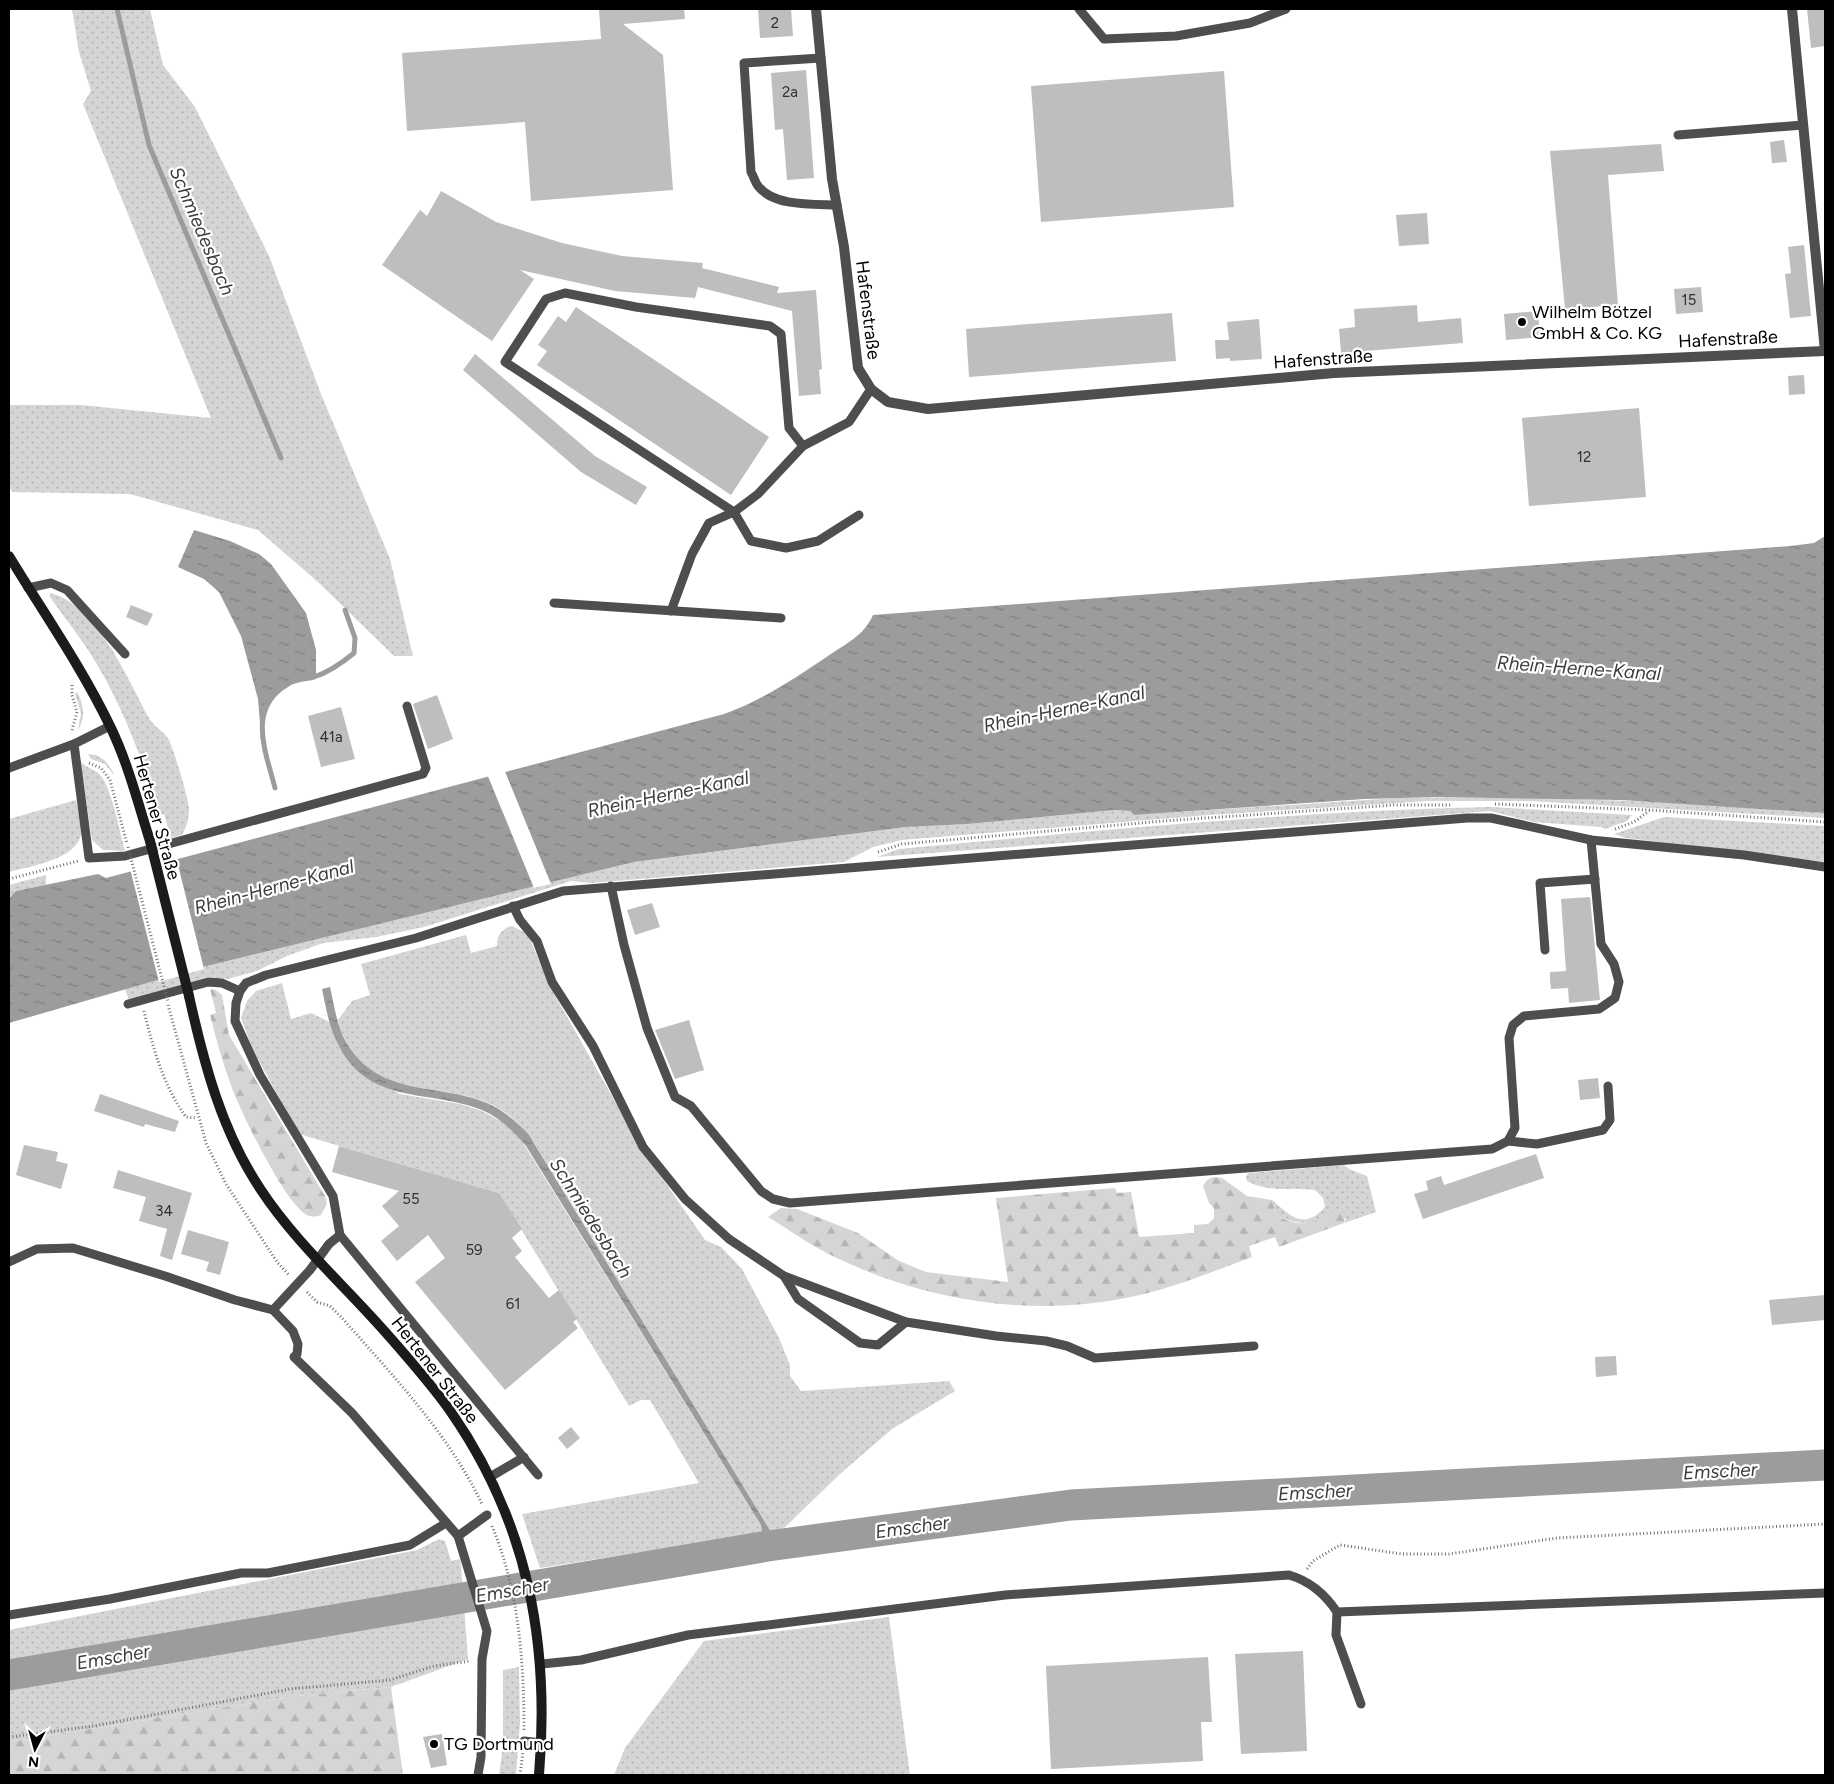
<svg xmlns="http://www.w3.org/2000/svg" width="1834" height="1784" viewBox="0 0 1834 1784" font-family="Figtree,sans-serif">
  <style>
    .grass { fill: url(#grass-dots) }
    .forest { fill: url(#forest-firs) }
    .water { fill: url(#water-ripples) }
    .pier { fill: #fff }
    .lines { fill: none; stroke-linecap: round; stroke-linejoin: round }
    .stream { stroke: #9c9c9c; stroke-width: 5 }
    .river { stroke: #9c9c9c; stroke-width: 31 }
    .building { fill: #bebebe }
    .path { stroke: #707070; stroke-width: 3; stroke-dasharray: 1 2.5; stroke-linecap: butt }
    .service { stroke: #4e4e4e; stroke-width: 9 }
    .minor { stroke: #4e4e4e; stroke-width: 10 }
    .secondary { stroke: #1b1b1b; stroke-width: 10 }
    .path-bridge { stroke: #707070; stroke-width: 3; stroke-dasharray: 1 2.5; stroke-linecap: butt }
    .secondary-bridge { stroke: #1b1b1b; stroke-width: 10 }
    .poi-dot { fill: #000; stroke: #fff; stroke-width: 2 }
    .labels { text-anchor: middle; dominant-baseline: central; stroke-width: 4.5; stroke-linejoin: round; paint-order: stroke }
    .number-label { font-size: 15px; fill: #303030 }
    .street-label { font-size: 18px; fill: #000; stroke: #fff }
    .poi-label { font-size: 18px; fill: #000; stroke: #fff; text-anchor: start }
    .water-label { font-size: 19px; font-style: italic; fill: #3d3d3d; stroke: #fff }
  </style>
  <defs>
    <pattern id="grass-dots" width="8" height="8" patternUnits="userSpaceOnUse" patternTransform="scale(1.25)"><rect width="8" height="8" fill="#d5d5d5"/><path d="M2 2h.1M6 6h.1" fill="none" stroke="#b5b5b5" stroke-width="1.8" stroke-linecap="round"/></pattern>
    <pattern id="forest-firs" width="22" height="20" patternUnits="userSpaceOnUse" patternTransform="scale(1.25)"><rect width="22" height="20" fill="#d5d5d5"/><path d="M5 1l3.5 6h-7zM16 11l3.5 6h-7z" fill="#b5b5b5"/></pattern>
    <pattern id="water-ripples" width="26" height="14" patternUnits="userSpaceOnUse" patternTransform="scale(1.25)"><rect width="26" height="14" fill="#9c9c9c"/><path d="M2 4q2-2 4 0t4 0M15 11q2-2 4 0t4 0" fill="none" stroke="#7d7d7d"/></pattern>
  </defs>
  <rect width="100%" height="100%" fill="#fff"/>
  <g class="grass">
    <path d="M72 9H150L163 65 195 107 269 256 321 394 390 559 413 656H394L319 583 258 530 130 494 12 492 9 486V405H81L211 418 83 104 91 91 79 52Z"/>
    <path d="M50 593C97 604 128 680 149 718 154 727 165 732 169 740 174 751 189 799 189 810 189 819 186 827 182 835L171 838 164 814 160 815C142 759 122 703 90 653 78 634 63 616 50 597Z"/>
    <path d="M77 692C84 705 86 717 78 730L81 713 75 694Z"/>
    <path d="M88 754C101 754 109 763 114 775L105 764 91 759Z"/>
    <path d="M82 763C88 769 96 769 101 776 112 790 120 833 125 851L103 850 92 840 81 767Z"/>
    <path d="M1398 798C1540 796 1683 801 1825 813V818L1531 801H1429L1209 815 902 840 873 847 844 862 591 883 571 881 424 927 376 937 323 943 287 956 257 971 228 979 207 977 129 1000 125 989 199 968 634 862 906 827 968 824 1114 810 1130 811 1134 815Z"/>
    <path d="M76 800C78 810 82 824 81 834 78 859 28 867 9 872V819Z"/>
    <path d="M1490 807 1632 815 1627 821 1605 829 1601 827 1534 822 1490 811 877 857 899 849C1096 831 1293 811 1490 807Z"/>
    <path d="M1664 817 1825 826V862L1626 838 1614 834Z"/>
    <path d="M46 875V885L16 891 9 899V885Z"/>
    <path d="M512 926 524 932 530 939 549 985 642 1149 705 1240 721 1247 742 1269 779 1338 790 1365V1376L801 1391 949 1381 955 1391 892 1429 840 1474 781 1531 771 1532 536 1146C524 1128 509 1112 488 1103 441 1083 382 1097 350 1048 345 1040 340 1030 338 1020L352 1001 370 995 361 964 466 935 471 953 497 946C497 936 501 929 512 926Z"/>
    <path d="M282 983 291 1019 311 1013 330 1022 339 1046 347 1058 400 1094 460 1104 482 1111 506 1124 520 1138 761 1525 762 1533 540 1568 522 1514 699 1483 650 1400H641L629 1406 499 1193 299 1134 253 1050 241 1018 247 1001 256 991Z"/>
    <path d="M1344 1165 1349 1169 1367 1176 1376 1212 1344 1223 1346 1218C1320 1222 1301 1228 1276 1215L1272 1200C1291 1216 1303 1231 1325 1207L1323 1198 1315 1190C1292 1187 1268 1193 1247 1181L1246 1176 1249 1173Z"/>
    <path d="M439 1539 445 1541 451 1561 460 1559 461 1565 468 1659 391 1687 297 1696 9 1742V1630L417 1550Z"/>
    <path d="M889 1617 910 1775H614L625 1748 704 1641Z"/>
    <path d="M519 1667 520 1723 516 1775H499L503 1747V1670Z"/>
  </g>
  <g class="forest">
    <path d="M210 989 216 990 222 995 229 1035 325 1196 327 1204 321 1215C316 1217 312 1217 307 1215 285 1204 241 1112 232 1088 223 1064 216 1039 210 1015L216 1013Z"/>
    <path d="M1213 1177 1222 1178 1247 1196 1272 1200 1276 1215C1302 1229 1312 1224 1336 1210L1345 1212 1344 1223 1279 1247 1275 1237 1249 1246 1252 1257C1211 1272 1169 1290 1126 1298 1029 1317 926 1301 837 1258 813 1247 791 1231 768 1217L781 1208 797 1209 858 1233 899 1261 926 1272 1008 1282 996 1198 1115 1188 1117 1193 1131 1192 1139 1237 1194 1233V1225L1208 1224 1214 1218V1208L1209 1203 1203 1186 1207 1180Z"/>
    <path d="M391 1687 403 1775H9V1742L297 1696Z"/>
  </g>
  <g class="water">
    <path d="M194 530 230 541 259 554 271 564 306 613 316 650V676C278 686 264 694 261 735L258 699 241 636 219 592 204 579 178 567Z"/>
    <path d="M1825 536V813L1621 800 1436 797 1364 799 1134 815 1130 811 1114 810 968 824 906 827 634 862 199 968 9 1023V899L16 891 98 874 106 878 724 714C763 700 795 678 828 656 845 644 864 636 873 615L1790 546 1814 543Z"/>
    <path d="M330 987C334 1005 337 1026 346 1042 379 1098 436 1082 487 1103 503 1110 517 1122 529 1135L771 1532 762 1533 761 1525 526 1146C514 1131 500 1118 482 1110 430 1089 368 1106 338 1044 329 1027 326 1008 322 989Z"/>
  </g>
  <g class="pier">
    <path d="M504 769 551 884 534 888 487 774Z"/>
    <path d="M176 857 204 969 159 982 130 869Z"/>
  </g>
  <g class="lines">
    <g class="stream">
      <path d="M117 9 149 145 281 458"/>
      <path d="M275 788C266 752 246 708 288 684 295 679 306 679 314 677 329 672 342 663 354 653L355 638 345 610"/>
      <path d="M765 1528 768 1546"/>
    </g>
    <path class="river" d="M9 1675 768 1546 1071 1505 1825 1465"/>
  </g>
  <g class="building">
    <path d="M599 9H684L685 19 623 24 663 55 673 190 531 201 525 122 407 131 402 53 601 39Z"/>
    <path d="M758 9H791L793 36 760 38Z"/>
    <path d="M1807 9H1825V46L1811 48Z"/>
    <path d="M806 70 814 178 787 180 783 129 775 130 771 73Z"/>
    <path d="M1224 71 1234 207 1041 222 1031 86Z"/>
    <path d="M1784 140 1787 162 1772 163 1770 142Z"/>
    <path d="M1661 144 1664 171 1608 175 1618 305 1565 309 1550 151Z"/>
    <path d="M441 191 496 222 562 243 622 256 703 263 702 268 779 287 777 293 816 290 822 369 819 370 821 394 799 396 792 311 698 287 695 298 615 291 520 270 534 279 492 341 382 265 420 210 427 216Z"/>
    <path d="M1427 213 1429 244 1399 246 1396 215Z"/>
    <path d="M1804 245 1811 316 1790 318 1785 274 1791 273 1788 247Z"/>
    <path d="M1701 287 1703 312 1676 314 1674 289Z"/>
    <path d="M1417 305 1418 322 1461 318 1463 343 1341 353 1339 329 1355 327 1354 309Z"/>
    <path d="M576 307 769 437 731 495 537 365 547 351 538 345 558 316 566 322Z"/>
    <path d="M1538 311 1540 337 1506 340 1504 314Z"/>
    <path d="M1172 313 1176 361 969 377 966 329Z"/>
    <path d="M1259 319 1262 359 1230 361V358L1216 359 1215 340H1229L1227 322Z"/>
    <path d="M475 354 595 456 647 487 636 505 581 472 463 370Z"/>
    <path d="M1804 375 1805 394 1789 395 1788 376Z"/>
    <path d="M1639 408 1646 497 1529 506 1522 418Z"/>
    <path d="M131 605 153 614 147 626 126 617Z"/>
    <path d="M437 695 453 739 428 749 413 704Z"/>
    <path d="M341 707 355 759 321 767 308 716Z"/>
    <path d="M1590 897 1600 1000 1569 1003 1568 988 1551 989 1550 981V972L1566 971 1561 899Z"/>
    <path d="M652 903 660 927 635 935 627 910Z"/>
    <path d="M689 1020 704 1070 675 1079 655 1030Z"/>
    <path d="M1598 1078 1600 1098 1580 1100 1578 1080Z"/>
    <path d="M100 1094 179 1121 175 1132 145 1124 144 1127 94 1111Z"/>
    <path d="M24 1145 58 1152 56 1161 68 1164 61 1189 16 1175Z"/>
    <path d="M339 1146 499 1193 522 1229 512 1238 522 1251 515 1257 549 1298 559 1290 577 1319 573 1322 578 1328 505 1390 415 1282 445 1258 428 1235 397 1261 381 1241 399 1226 382 1206 399 1191 332 1172Z"/>
    <path d="M1536 1154 1544 1178 1423 1219 1414 1194 1428 1190 1426 1181 1441 1176 1444 1185Z"/>
    <path d="M118 1170 192 1193 172 1260 160 1256 167 1229 139 1221 146 1197 113 1188Z"/>
    <path d="M188 1230 229 1242 220 1275 206 1271 209 1262 181 1254Z"/>
    <path d="M1825 1295V1320L1772 1325 1769 1300Z"/>
    <path d="M1616 1356 1617 1375 1596 1377 1595 1357Z"/>
    <path d="M571 1427 580 1438 567 1449 558 1438Z"/>
    <path d="M1303 1651 1307 1751 1241 1754 1235 1654Z"/>
    <path d="M1208 1657 1212 1722H1201L1203 1761 1051 1769 1046 1666Z"/>
    <path d="M442 1734 447 1765 431 1768 423 1737Z"/>
  </g>
  <g class="lines">
    <g class="path">
      <path d="M72 730 77 712 72 695V683"/>
      <path d="M89 763 101 768 110 780 127 844"/>
      <path d="M1495 804 1649 810 1825 822"/>
      <path d="M1615 829 1634 822 1649 811"/>
      <path d="M878 852 902 844 1163 821 1394 805H1452"/>
      <path d="M9 879 78 861"/>
      <path d="M168 1005 206 1143 226 1184 277 1262 290 1276"/>
      <path d="M144 1011C153 1048 163 1085 186 1117L197 1118"/>
      <path d="M307 1292 317 1302 330 1306 342 1318C394 1377 448 1433 482 1504"/>
      <path d="M492 1526C519 1591 524 1661 524 1731"/>
      <path d="M1307 1569 1313 1561 1340 1545 1402 1554H1449L1557 1538 1825 1524"/>
      <path d="M9 1737 94 1726 290 1689 390 1680 434 1666 471 1661"/>
      <path d="M520 1775 523 1752"/>
    </g>
    <g class="service">
      <path d="M1079 9 1104 39 1176 36 1250 23 1286 9"/>
      <path d="M821 58 744 63 751 172C754 177 755 182 758 186 774 207 814 204 837 205"/>
      <path d="M1678 135 1803 125"/>
      <path d="M803 446 789 428 781 334 770 326 636 307 565 293 546 299 505 362 734 512 751 541 786 548 818 541 859 515"/>
      <path d="M28 588 51 583 67 590 125 654"/>
      <path d="M554 603 781 618"/>
      <path d="M671 611 692 554 709 523 734 512 758 494 803 446 849 422 871 389"/>
      <path d="M74 744 89 858 125 856 423 774 426 768 407 706"/>
      <path d="M9 768 74 744 110 726"/>
      <path d="M611 886 624 945 647 1028 675 1097 691 1106 761 1191 773 1199 790 1203 1492 1149 1508 1141 1515 1128 1509 1038 1513 1025 1524 1016 1599 1009 1615 998 1619 982 1614 964 1601 944 1591 840"/>
      <path d="M513 906 520 920 537 941 552 982 593 1046 643 1147 685 1199 729 1239 784 1276 906 1322 996 1336 1046 1341 1067 1346 1095 1358 1254 1346"/>
      <path d="M1545 950 1540 883 1595 879"/>
      <path d="M128 1004 208 982 222 983 240 991"/>
      <path d="M1508 1141 1537 1144 1603 1130 1610 1120 1608 1086"/>
      <path d="M340 1235 538 1475"/>
      <path d="M9 1262 37 1249 73 1248 165 1276 235 1300 273 1310 293 1331 298 1344 297 1354 294 1357 352 1413 458 1536 487 1631 482 1659 481 1757 478 1775"/>
      <path d="M784 1276 798 1299 860 1343 878 1345 906 1322"/>
      <path d="M273 1310 310 1270 329 1244 340 1235 333 1196 260 1075 235 1021 236 1003 240 991 246 983 266 975 416 938 563 891 1467 818H1491L1591 840 1744 855 1825 867"/>
      <path d="M490 1477 524 1457"/>
      <path d="M458 1536 487 1515"/>
      <path d="M1337 1612 1336 1635 1361 1704"/>
      <path d="M9 1615 110 1599 241 1573H268L410 1545 446 1523"/>
      <path d="M542 1664 581 1660 688 1635 1005 1595 1289 1575C1310 1581 1325 1594 1337 1612L1825 1593"/>
      <path d="M524 1741 542 1743"/>
    </g>
    <path class="minor" d="M816 9 832 179 844 247 858 368 871 389 888 402 928 409 1334 373 1825 351 1792 9"/>
    <g class="secondary">
      <path d="M9 556C43 612 81 666 110 726 128 763 138 803 150 841"/>
      <path d="M189 996C204 1064 222 1132 261 1190 296 1243 345 1286 387 1334 409 1359 432 1385 451 1412 528 1523 550 1643 539 1775"/>
    </g>
    <path class="path-bridge" d="M128 847 168 1002"/>
    <path class="secondary-bridge" d="M150 841 189 996"/>
  </g>
  <g class="poi-dot">
    <circle cx="1522" cy="322" r="5"/>
    <circle cx="434" cy="1744" r="5"/>
  </g>
  <g class="labels">
    <g class="number-label">
      <text x="775" y="23">2</text>
      <text x="790" y="92">2a</text>
      <text x="1689" y="300">15</text>
      <text x="1584" y="457">12</text>
      <text x="331" y="737">41a</text>
      <text x="411" y="1199">55</text>
      <text x="164" y="1211">34</text>
      <text x="474" y="1250">59</text>
      <text x="513" y="1304">61</text>
    </g>
    <g class="street-label">
      <text transform="translate(868 310) rotate(83)">Hafenstraße</text>
      <text transform="translate(1728 339) rotate(-3)">Hafenstraße</text>
      <text transform="translate(1323 359) rotate(-4)">Hafenstraße</text>
      <text transform="translate(157 817) rotate(74)">Hertener Straße</text>
      <text transform="translate(435 1370) rotate(52)">Hertener Straße</text>
    </g>
    <g class="poi-label">
      <text x="1532" y="312">Wilhelm Bötzel<tspan x="1532" dy="21">GmbH &amp; Co. KG</tspan></text>
      <text x="444" y="1744">TG Dortmund</text>
    </g>
    <g class="water-label">
      <text transform="translate(202 231) rotate(67)">Schmiedesbach</text>
      <text transform="translate(1579 668) rotate(4)">Rhein-Herne-Kanal</text>
      <text transform="translate(1064 709) rotate(-12)">Rhein-Herne-Kanal</text>
      <text transform="translate(668 794) rotate(-12)">Rhein-Herne-Kanal</text>
      <text transform="translate(274 887) rotate(-15)">Rhein-Herne-Kanal</text>
      <text transform="translate(591 1218) rotate(58)">Schmiedesbach</text>
      <text transform="translate(1720 1471) rotate(-3)">Emscher</text>
      <text transform="translate(1315 1492) rotate(-3)">Emscher</text>
      <text transform="translate(912 1527) rotate(-8)">Emscher</text>
      <text transform="translate(512 1590) rotate(-10)">Emscher</text>
      <text transform="translate(113 1657) rotate(-10)">Emscher</text>
    </g>
  </g>
  <rect width="1834" height="1784" fill="none" stroke="#000000" stroke-width="20"/>
  <g transform="translate(35 1749) rotate(186)" stroke="#ffffff" stroke-width="4" paint-order="stroke">
  <path d="M0-4L9 19L0 12L-9 19Z" fill="#000000"/>
  <text y="-8" font-size="14" font-weight="bold" text-anchor="middle" fill="#000000">N</text>
  </g>
</svg>
